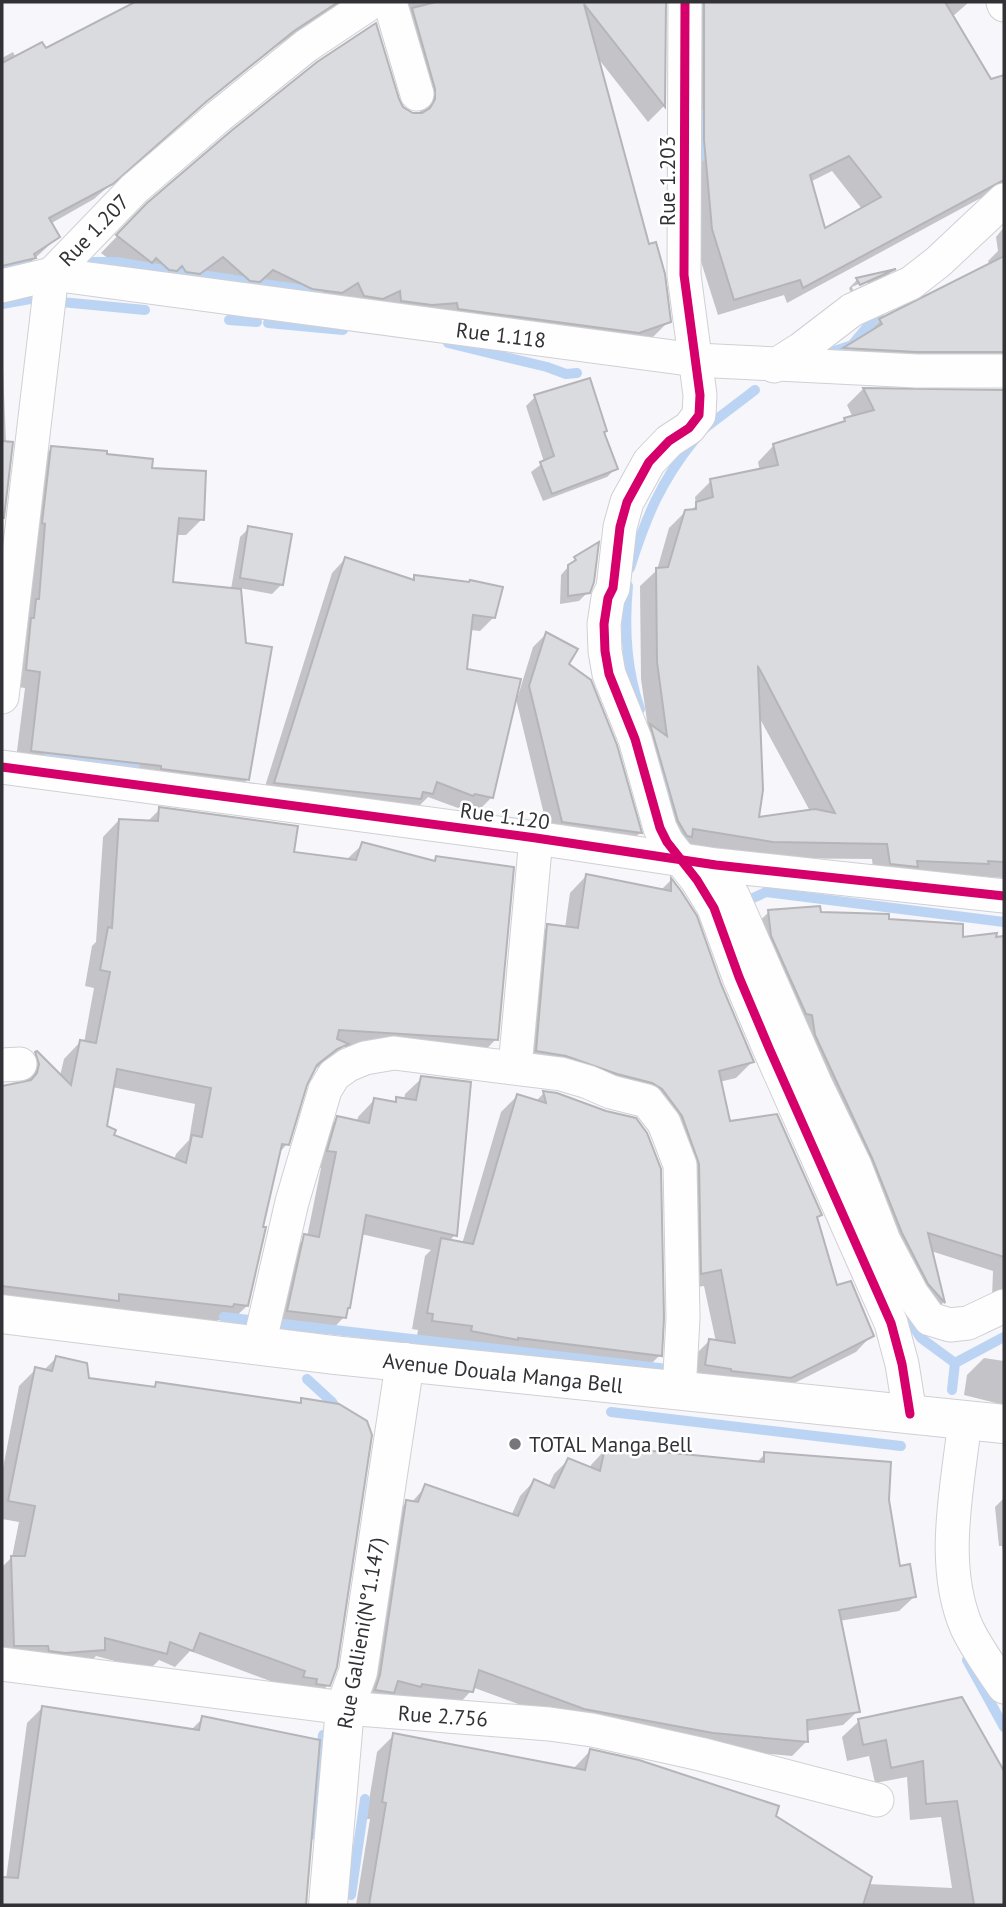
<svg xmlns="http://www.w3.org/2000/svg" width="1006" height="1907" viewBox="0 0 1006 1907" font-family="'PT Sans',sans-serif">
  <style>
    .shadow { fill: #0003; fill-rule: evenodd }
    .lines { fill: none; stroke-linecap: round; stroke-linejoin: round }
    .stream { stroke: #bcd4f4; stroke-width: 10 }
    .building { fill: #dadbdf; stroke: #b5b5b9; stroke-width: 2; fill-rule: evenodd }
    .minor-casing { stroke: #d0d0d4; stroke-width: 35 }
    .tertiary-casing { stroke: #d0d0d4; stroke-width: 40 }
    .secondary-casing { stroke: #d0d0d4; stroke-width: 40 }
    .minor { stroke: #fefefe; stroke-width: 33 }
    .tertiary { stroke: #fefefe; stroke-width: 38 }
    .secondary { stroke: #fefefe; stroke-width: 38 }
    .cycleway-casing { stroke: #fff; stroke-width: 13 }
    .cycleway { stroke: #d6006c; stroke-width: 9 }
    .poi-dot { fill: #77767a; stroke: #fff; stroke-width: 2.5 }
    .labels { text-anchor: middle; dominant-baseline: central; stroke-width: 5; stroke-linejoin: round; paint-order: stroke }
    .street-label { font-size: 21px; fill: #323135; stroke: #fff }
    .poi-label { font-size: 21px; fill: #323135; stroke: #fff; text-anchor: start }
  </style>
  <rect width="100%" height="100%" fill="#f6f6fb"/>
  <g class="shadow">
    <path d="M137 2H343L277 46 188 117 94 199 50 224 58 237 18 274 2 278V58L13 52 16 58 45 50Z"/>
    <path d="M383 2H664V106L648 122 597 57 669 321 652 338 233 297 206 272 182 290 134 278 101 253 148 204 402 109 413 115 420 114V106Z"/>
    <path d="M678 2H969L952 17 990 81 1004 89V208L990 193 787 303 784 295 718 315 696 246ZM832 171 862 209 824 230 810 182Z"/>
    <path d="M1004 227V377L830 363 844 349 864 337 880 320 990 267 988 261 998 251 996 237Z"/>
    <path d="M891 272 885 277 851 293 849 288 857 280ZM861 283H869L853 290 852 287Z"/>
    <path d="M2 342 6 443 11 444 2 520Z"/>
    <path d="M863 389 1004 392V878L974 876 874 880 872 859 756 858 681 845 648 728 641 679 640 586 657 570 669 528 685 512 690 511 696 506 695 497 711 481 760 471 758 462 774 445 841 424 845 420 853 418 847 405ZM758 715 810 811 757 819Z"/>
    <path d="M535 397 603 433 616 468 607 477 543 501 531 472 544 462 526 406Z"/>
    <path d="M52 448 105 455 150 469 202 519 186 535H175L171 583 231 589 240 537 249 528 281 585 272 594 239 588 244 644 247 780 231 796 15 767 25 688 9 686 35 464Z"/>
    <path d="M597 545 588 592 579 601 560 604 561 575 575 559Z"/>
    <path d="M345 559 411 581 415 577 494 617 480 631 470 630 465 670 515 695 518 696 533 647 546 634 615 746 640 833 626 846 549 835 515 695 492 797 478 811 460 807 458 808 428 797 418 807 262 796 332 573Z"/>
    <path d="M160 809 292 854 346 860 363 844 433 862 437 858 496 1039 480 1056 343 1047 330 1060 313 1070 305 1084 287 1144 278 1154 247 1306 230 1322 218 1320 215 1323 2 1304V1086L22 1085 19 1070 37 1053 60 1076 64 1059 80 1042 84 1043 94 988 85 986 92 946 96 942 103 837 119 820 147 822ZM112 1087 195 1104 189 1140 176 1154 174 1160 112 1136 105 1127Z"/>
    <path d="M586 876 661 890 671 880 680 892 752 1062 736 1078 719 1082 728 1123 820 1215 816 1219 836 1287 872 1335 856 1352 773 1394 690 1381 693 1357 709 1341 716 1342 704 1286 686 1289 666 1132 646 1105 520 1067 532 943 548 926 565 928 570 893Z"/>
    <path d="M769 912 887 921 961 938H1004V1290L992 1296 993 1271 931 1251 943 1303 930 1315 755 925Z"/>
    <path d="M422 1078 455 1235 449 1241 462 1244 501 1112 517 1096 536 1101 544 1093 660 1355 644 1371 500 1356 456 1347 457 1342 417 1336 418 1330 412 1329 425 1256 431 1250 361 1234 344 1317 328 1334 271 1328 288 1253 307 1237 321 1168 312 1167 321 1135 338 1118 357 1122 358 1117 374 1100 393 1104 397 1099 404 1100 405 1094Z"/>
    <path d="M56 1358 87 1379 151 1388 156 1384 298 1404 302 1400 328 1685 312 1702 289 1688 190 1651 175 1667 159 1660 149 1670 96 1656 87 1666 2 1662V1567L12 1557 19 1522 2 1519V1473L19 1386 36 1369 43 1371Z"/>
    <path d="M984 1358 1004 1361V1405L964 1395 967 1375Z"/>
    <path d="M605 1450 756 1463 765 1454 887 1500 898 1568 914 1597 899 1611 839 1621 858 1711 843 1725 806 1731V1742L792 1756 698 1747 569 1723 472 1687 471 1691 457 1706 361 1704 392 1516 407 1502 411 1503 426 1486 511 1516 520 1496 534 1481 548 1487 554 1474 568 1460 590 1469 591 1465Z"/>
    <path d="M1004 1498V1557L1002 1546H999L995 1507Z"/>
    <path d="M961 1699 1004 1775V1905H356L370 1819H366L377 1752 394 1735 574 1768 590 1751 774 1817 868 1884 952 1888 941 1817 910 1820 907 1777 875 1783 869 1756 847 1761 842 1737 859 1721Z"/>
    <path d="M43 1707 191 1730 203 1718 305 1905H2V1879H6L27 1723Z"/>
  </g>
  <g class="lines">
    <g class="stream">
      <path d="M700 157 706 113"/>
      <path d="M79 262H116L164 270"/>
      <path d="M2 267 26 265"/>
      <path d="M167 270 318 292"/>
      <path d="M2 304 30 299 145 310"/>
      <path d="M229 320 257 322"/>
      <path d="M268 323 343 330"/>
      <path d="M448 343 547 367 566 374 577 373"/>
      <path d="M826 354 852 345 883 308"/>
      <path d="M705 428 755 390"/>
      <path d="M630 568C646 517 661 481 695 439"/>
      <path d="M628 586C624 628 626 669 640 709"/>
      <path d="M48 757 135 764"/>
      <path d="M655 757 673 794"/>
      <path d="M740 904 766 892 1004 922"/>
      <path d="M902 1310 921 1338 955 1363"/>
      <path d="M224 1317 676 1370"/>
      <path d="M307 1379 332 1402 340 1414"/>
      <path d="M952 1390 955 1363 1004 1337"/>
      <path d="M611 1412 901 1446"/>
      <path d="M967 1660 1004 1727"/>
      <path d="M311 1835 323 1735"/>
      <path d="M351 1895 365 1799"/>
    </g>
  </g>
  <g class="building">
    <path d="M135 2H338L294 31 207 101 113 184 49 218 60 237 34 254 36 258 2 266V63L42 42 46 48Z"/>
    <path d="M436 2H666L665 107 584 4 649 244 656 242 665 274 671 322 639 333 458 309 457 303 432 305 401 301 400 291 383 299 364 296 358 283 342 293 312 289 273 270 260 282 250 281 223 257 200 274 186 272 182 266 177 271 169 270 156 258 152 263 116 235 147 203 231 131 317 62 376 23 399 99 403 107 413 113H422L430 108 435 99V89L412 8Z"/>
    <path d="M704 2H945L991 79 1004 75V180L803 288 800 280 734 300 712 229 704 140ZM849 156 881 197 825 228 810 175Z"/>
    <path d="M1004 256V352H917L843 348 882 324 879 319Z"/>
    <path d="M896 269 860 285 856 278Z"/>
    <path d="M590 378 607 431 604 432 618 469 552 494 540 462 554 456 534 395Z"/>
    <path d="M863 388 1004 390V862L988 861 989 864 917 861 918 867 890 864 887 844 773 842 693 829 692 837 687 836 678 821 650 724 667 736 657 662 656 568 668 567 685 510 696 509V502L713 497 710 479 778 465 773 444 845 421 844 418 874 410ZM758 667 759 668 835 813 815 809 759 817 763 790Z"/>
    <path d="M2 441 13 442 4 518H2Z"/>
    <path d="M51 446 107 451V454L153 459 152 468 206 471 204 520 179 518 173 582 241 589 246 643 272 647 249 780 161 769V766L31 751 40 672 26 670 31 618H34L36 599H39L45 524 42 523Z"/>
    <path d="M248 526 292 534 283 585 240 578Z"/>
    <path d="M599 542 594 582 590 593 568 596V565L576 560 574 557Z"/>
    <path d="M345 557 414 580V575L469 582 470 580 503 587 495 618 473 615 467 669 521 679 493 798 475 794 473 796 437 782 433 794 423 792 421 799 274 783Z"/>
    <path d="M546 632 578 649 569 664 591 680 617 745 642 833 562 822 529 686Z"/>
    <path d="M159 807 298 826 294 852 356 860 362 842 435 861 436 856 514 867 498 1040 339 1030 337 1039 349 1044 337 1049 317 1065 307 1085 289 1145 282 1144 263 1227H266L248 1306 234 1304 233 1307 119 1294V1301L2 1286V1086L31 1080 37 1073 39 1064 35 1052 37 1051 71 1085 80 1040 96 1043 110 972 100 970 108 927 112 928 119 819 158 821ZM117 1069 211 1088 202 1137 192 1135 186 1163 114 1135 116 1130 107 1126Z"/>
    <path d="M586 874 671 891V878L681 891 697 916 721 984 754 1062 719 1071 730 1121 777 1114 822 1215 817 1217 837 1285 851 1281 874 1336 791 1378 731 1371V1369L705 1365 709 1339 735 1343 721 1270 701 1274 699 1164 682 1116 662 1089 652 1083 617 1074 566 1056 536 1051 547 924 578 928Z"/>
    <path d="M820 906 821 912 889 914V919L963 924V937L997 933 996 937 1004 936V1257L928 1233 945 1303 928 1284 902 1233 872 1158 815 1035 812 1015 806 1014 771 936 768 910Z"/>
    <path d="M421 1076 471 1082 457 1236 366 1215 350 1308H348L346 1318 287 1311 304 1234 319 1237 336 1152 327 1151 337 1116 369 1123 374 1098 396 1102V1097L416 1100Z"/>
    <path d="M543 1091 557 1093 606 1111 636 1118 647 1133 661 1169 664 1318 662 1356 518 1338V1340L471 1331 472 1326 432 1321 433 1314 427 1313 441 1238 473 1244 517 1094 546 1103Z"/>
    <path d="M56 1356 87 1363 89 1378 155 1387 156 1382 301 1403V1398L339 1404 367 1421 372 1435 337 1667 330 1686 316 1684 317 1679 303 1677 305 1671 200 1633 193 1651 170 1642 167 1654 105 1638V1650L65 1653 49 1651 48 1646H14L11 1556H25L35 1506 8 1501 35 1367 52 1371Z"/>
    <path d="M611 1447 764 1462V1452L891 1462 889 1500 900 1566 910 1564 916 1597 839 1610 860 1712 807 1720 808 1742 713 1733 584 1709 479 1670 473 1692 422 1684 421 1687 398 1681 394 1693 375 1690 380 1675 406 1500 418 1502 425 1484 518 1516 534 1479 554 1488 568 1458 600 1471 605 1448 611 1449Z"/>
    <path d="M962 1697 1004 1771V1905H974L957 1801 926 1804 923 1761 891 1768 886 1740 863 1745 858 1719Z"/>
    <path d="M42 1706 199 1730 202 1716 320 1740 306 1905H2V1877L18 1878Z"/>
    <path d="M393 1733 585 1770 590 1749 639 1760 779 1806 776 1816 872 1877 863 1905H369L386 1803 382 1802Z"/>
  </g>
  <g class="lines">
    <g class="minor-casing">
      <g id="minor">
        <path d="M390 2 417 94"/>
        <path d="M685 2 684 275 700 395 699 415 689 428 669 441 649 462 627 502 620 527 613 588 608 598 604 624 605 651 609 674 635 739 660 828 667 842 697 880 714 908 739 977 769 1048 891 1323 902 1364 910 1414"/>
        <path d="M1003 2 1004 5"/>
        <path d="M2 286 52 274 696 360 917 371H1004"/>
        <path d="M774 366 801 349 852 310 911 283 938 262 1004 200"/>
        <path d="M2 697 52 274 134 189 219 116 306 46 372 2"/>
        <path d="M2 767 536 838 716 865 1004 896"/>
        <path d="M719 871 733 896 815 1083 855 1166 884 1241 912 1294 930 1319 950 1325 968 1323 1004 1306"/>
        <path d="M2 1065 20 1064"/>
        <path d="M515 1067 536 838"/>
        <path d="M259 1345 292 1202 325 1090 334 1075 348 1065 365 1058 394 1053 561 1074 588 1082 611 1092 647 1101 664 1123 680 1165 683 1318 679 1392"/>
        <path d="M965 1420C958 1486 939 1564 967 1628 977 1649 991 1668 1004 1687"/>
        <path d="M2 1664 345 1708 549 1724 592 1730 700 1754 877 1800"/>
      </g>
    </g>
    <g class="tertiary-casing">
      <path id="tertiary" d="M2 1314 334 1355 1004 1424"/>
    </g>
    <g class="secondary-casing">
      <path id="secondary" d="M328 1905 345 1708 358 1672 405 1362"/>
    </g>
    <use href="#minor" class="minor"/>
    <use href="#tertiary" class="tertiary"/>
    <use href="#secondary" class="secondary"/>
    <g class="cycleway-casing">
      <g id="cycleway">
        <path d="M685 2 684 275 700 395 699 415 689 428 669 441 649 462 627 502 620 527 613 588 608 598 604 624 605 651 609 674 635 739 660 828 667 842 697 880 714 908 739 977 769 1048 891 1323 902 1364 910 1414"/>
        <path d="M2 767 536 838 716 865 1004 896"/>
      </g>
    </g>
    <use href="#cycleway" class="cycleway"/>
  </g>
  <circle class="poi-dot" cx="515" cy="1444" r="7"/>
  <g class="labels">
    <g class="street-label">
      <text transform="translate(667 181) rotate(-90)">Rue 1.203</text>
      <text transform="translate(94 230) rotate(-46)">Rue 1.207</text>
      <text transform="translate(501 335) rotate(7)">Rue 1.118</text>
      <text transform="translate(505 816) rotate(8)">Rue 1.120</text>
      <text transform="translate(503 1373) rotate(6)">Avenue Douala Manga Bell</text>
      <text transform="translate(361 1633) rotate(-80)">Rue Gallieni(N°1.147)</text>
      <text transform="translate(443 1716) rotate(4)">Rue 2.756</text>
    </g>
    <g class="poi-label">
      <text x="529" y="1444">TOTAL Manga Bell</text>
    </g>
  </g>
  <rect width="1006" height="1907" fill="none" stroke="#323135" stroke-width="7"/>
</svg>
